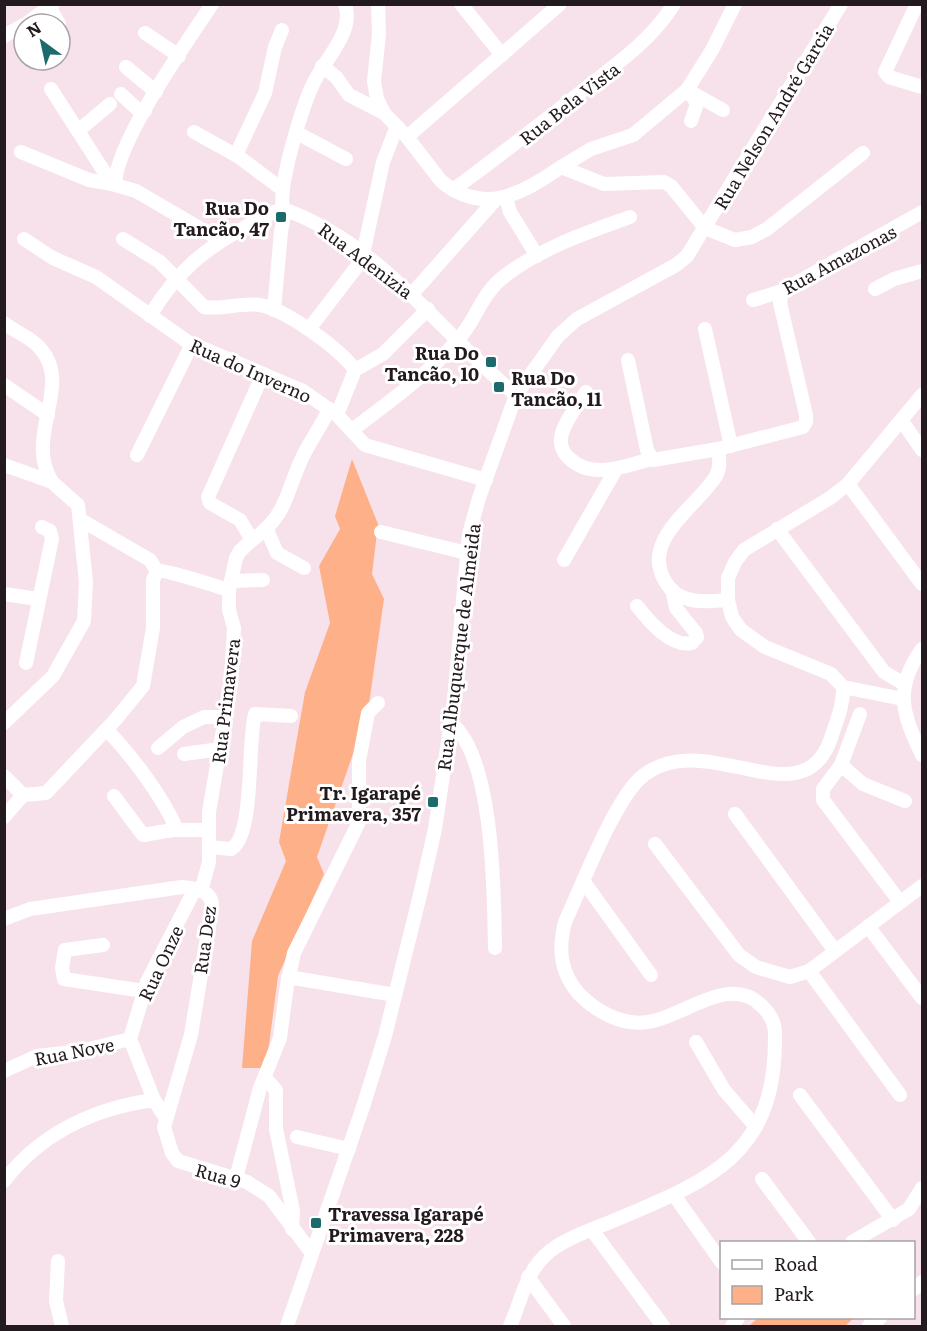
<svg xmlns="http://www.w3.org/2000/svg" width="927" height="1331" viewBox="0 0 927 1331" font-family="Literata,serif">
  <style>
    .green { fill: #feb089 }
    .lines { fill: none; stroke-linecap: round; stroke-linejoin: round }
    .minor { stroke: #fff; stroke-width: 14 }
    .poi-dot { fill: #1d6a6d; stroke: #fff; stroke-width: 2 }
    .labels { text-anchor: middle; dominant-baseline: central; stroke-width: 6; stroke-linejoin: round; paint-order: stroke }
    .street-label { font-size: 18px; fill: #221a1e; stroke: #fff }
    .poi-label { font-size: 18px; font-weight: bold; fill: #221a1e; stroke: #fff; text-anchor: end }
  </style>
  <rect width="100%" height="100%" fill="#f7e2eb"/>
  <g class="green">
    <path d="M352 459 378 524 372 574 384 599 368 711 317 857 324 874 278 976 266 1068H242L252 941 286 861 279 842 305 692 330 623 319 566 340 529 335 516Z"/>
    <path d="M758 1318H854L845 1326H749Z"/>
  </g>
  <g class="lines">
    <g class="minor">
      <path d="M378 4 379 34 374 81 377 99 384 113 407 137 441 181C483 216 522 194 561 167L604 184 664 182 671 186 705 228 735 240 752 237 767 229 863 153"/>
      <path d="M461 4 502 55"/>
      <path d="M917 4 885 72 889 77 922 87"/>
      <path d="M50 8 59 24"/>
      <path d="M26 24 53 4"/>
      <path d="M145 33 179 56"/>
      <path d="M4 36 24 25"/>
      <path d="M322 66 336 77 349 95 384 113"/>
      <path d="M126 67 156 92"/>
      <path d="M51 89 112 184 136 191 220 240"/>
      <path d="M687 90 723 110"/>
      <path d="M690 92 697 104 691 121"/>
      <path d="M121 94 137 109 145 111"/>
      <path d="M78 131 110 104"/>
      <path d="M194 132 239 157 283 190"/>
      <path d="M297 133 346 159"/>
      <path d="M407 137 560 4"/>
      <path d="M21 152 89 180 112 184"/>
      <path d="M236 155 265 93 275 47 282 30"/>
      <path d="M561 167 591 149 633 135 687 90 712 50 735 4"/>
      <path d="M115 184C117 140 186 44 212 4"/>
      <path d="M453 190C496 158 538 126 581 92 615 65 650 42 674 4"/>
      <path d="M506 198 510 212 537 256"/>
      <path d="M283 209C278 184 302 108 313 84 324 60 355 32 345 4"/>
      <path d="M24 239 53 258 96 277 188 342 303 391 337 415 365 445 486 480"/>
      <path d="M123 239 160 262 204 307C222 310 242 302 260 305 287 310 340 349 355 370L337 415"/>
      <path d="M363 254 383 162 397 126"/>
      <path d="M875 289 894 279 922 271"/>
      <path d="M412 294 496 199"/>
      <path d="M753 300 782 291 922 212"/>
      <path d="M274 310 281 232 285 210"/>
      <path d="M150 316C176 272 205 248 249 225 261 219 271 212 283 209 381 243 439 332 516 395"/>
      <path d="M4 323C15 332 30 337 39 347 75 385 23 435 52 482"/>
      <path d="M309 329 365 256"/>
      <path d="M705 329 731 446"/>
      <path d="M628 360 647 450 653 460 718 449 803 427 806 422V415L780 303 782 291"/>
      <path d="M355 370 383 354 428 309"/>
      <path d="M4 385 48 415"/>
      <path d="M586 392C578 405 563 423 561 438 560 446 564 454 570 459 593 480 625 466 651 459"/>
      <path d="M902 421 922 450"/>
      <path d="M352 430C388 403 427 375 457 341 475 322 481 295 502 278 540 248 586 233 630 217"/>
      <path d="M718 449C719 458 721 467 716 476 698 506 640 539 665 581 678 605 705 602 728 600"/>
      <path d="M137 455 192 344"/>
      <path d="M4 465 52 482 78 505 86 582 84 621 53 676 4 723"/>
      <path d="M848 484 922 584"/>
      <path d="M81 520 150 560 157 571C163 569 219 587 229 590"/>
      <path d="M777 529 884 672 904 684"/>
      <path d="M267 530 277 553 304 568"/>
      <path d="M381 532 467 553"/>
      <path d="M252 540C289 515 286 489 304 454 312 438 322 425 329 409"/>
      <path d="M564 560 616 469"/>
      <path d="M231 581 263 580"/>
      <path d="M4 594 38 599"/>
      <path d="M637 606C648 620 671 648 692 643L697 637 696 633 676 608 672 590"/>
      <path d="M922 649C893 689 903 715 922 755"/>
      <path d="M26 663 52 539 50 531 42 527"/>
      <path d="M903 699 843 687 831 674 765 647 741 630 732 617 728 600V578L735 562 744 550 830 498 848 484 922 395"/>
      <path d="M860 714 841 765 823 789V800L900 902"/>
      <path d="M451 723C494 757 494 894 495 948"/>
      <path d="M107 730C132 756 163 797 177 830"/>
      <path d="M158 748 183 727 204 717H224"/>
      <path d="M184 754 220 749"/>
      <path d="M841 765 863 784 905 801"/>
      <path d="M4 776 23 795"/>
      <path d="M23 795 46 793 116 719 143 686 153 628V580L157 571"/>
      <path d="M114 796 143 835 173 830H209"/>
      <path d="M735 814 835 951"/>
      <path d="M4 817 23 795"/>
      <path d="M655 844 739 955 756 967 790 977 809 971 922 886"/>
      <path d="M209 847 231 849C255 836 247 743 255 714L291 716"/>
      <path d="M584 882 651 975"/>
      <path d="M201 891 209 862V812L231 683 234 628 229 610V590L236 558 240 551 252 540 240 520 210 503 208 497 263 374"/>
      <path d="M4 919 30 909 182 887C196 888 213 891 212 907L191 1035 164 1127 172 1153 178 1161 247 1182 269 1196 311 1252"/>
      <path d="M868 926 922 998"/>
      <path d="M103 945 65 950 62 968 64 979 144 991"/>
      <path d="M809 971 900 1095"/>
      <path d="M288 977 395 995"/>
      <path d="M130 1039 147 982 195 889"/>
      <path d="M696 1042 724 1090 756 1127"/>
      <path d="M4 1071 37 1056 81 1051 130 1039 154 1100 166 1118"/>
      <path d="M265 1078 276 1090V1129L293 1211 292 1229"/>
      <path d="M800 1095 893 1220"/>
      <path d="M297 1137 349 1149"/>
      <path d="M236 1178 260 1088 280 1038 287 985 294 953 359 822V761L368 713 378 703"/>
      <path d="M762 1179 809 1242"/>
      <path d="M4 1181C41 1133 95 1108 154 1100"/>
      <path d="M674 1195 722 1263"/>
      <path d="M592 1230 663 1326"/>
      <path d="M852 1242 909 1209 922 1188"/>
      <path d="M58 1261 56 1301 62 1326"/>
      <path d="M528 1277 564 1326"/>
      <path d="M914 1289 922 1282"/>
      <path d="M287 1326 363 1107 385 1036 420 895 435 829 454 701 469 534 479 498 516 395 558 336 577 319 676 265 687 256 841 4"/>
      <path d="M510 1326C522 1300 525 1271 550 1251 568 1237 594 1229 615 1220 713 1179 777 1154 775 1033 775 1023 769 1013 762 1006 729 973 684 1017 648 1022 622 1026 597 1012 579 994 560 973 558 949 565 922 581 888 616 795 644 775 708 726 805 824 832 735 837 720 844 703 843 687"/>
      <path d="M732 1326 738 1318"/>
      <path d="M869 1326 880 1318"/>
    </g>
  </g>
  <g class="poi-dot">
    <rect x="275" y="211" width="12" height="12" rx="3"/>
    <rect x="485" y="356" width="12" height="12" rx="3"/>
    <rect x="493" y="381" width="12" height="12" rx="3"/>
    <rect x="427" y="796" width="12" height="12" rx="3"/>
    <rect x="310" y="1217" width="12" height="12" rx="3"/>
  </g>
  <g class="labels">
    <g class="street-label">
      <text transform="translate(569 103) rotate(-38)">Rua Bela Vista</text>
      <text transform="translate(773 116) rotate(-59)">Rua Nelson André Garcia</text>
      <text transform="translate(839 259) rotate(-28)">Rua Amazonas</text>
      <text transform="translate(366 260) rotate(37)">Rua Adenizia</text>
      <text transform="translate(251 370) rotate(24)">Rua do Inverno</text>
      <text transform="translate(458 647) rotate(-83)">Rua Albuquerque de Almeida</text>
      <text transform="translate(225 701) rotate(-83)">Rua Primavera</text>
      <text transform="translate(204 940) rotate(-82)">Rua Dez</text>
      <text transform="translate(160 963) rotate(-65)">Rua Onze</text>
      <text transform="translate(74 1051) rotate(-11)">Rua Nove</text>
      <text transform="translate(218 1175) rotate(16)">Rua 9</text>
    </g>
    <g class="poi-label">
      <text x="269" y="207">Rua Do<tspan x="269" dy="21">Tancão, 47</tspan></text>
      <text x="479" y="352">Rua Do<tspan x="479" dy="21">Tancão, 10</tspan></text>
      <text x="511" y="377" text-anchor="start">Rua Do<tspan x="511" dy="21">Tancão, 11</tspan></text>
      <text x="421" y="792">Tr. Igarapé<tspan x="421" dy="21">Primavera, 357</tspan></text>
      <text x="328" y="1213" text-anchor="start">Travessa Igarapé<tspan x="328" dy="21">Primavera, 228</tspan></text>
    </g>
  </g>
  <rect width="927" height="1331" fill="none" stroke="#221a1e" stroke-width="12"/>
  <rect x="720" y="1241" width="195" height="78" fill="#ffffff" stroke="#a7a3a5" stroke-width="1.5"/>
  <rect x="732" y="1260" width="30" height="9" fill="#ffffff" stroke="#a7a3a5" stroke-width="1.5"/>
  <text x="774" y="1271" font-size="18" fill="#221a1e">Road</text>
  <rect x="732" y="1286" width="30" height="18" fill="#feb089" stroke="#a7a3a5" stroke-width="1.5"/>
  <text x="774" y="1301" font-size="18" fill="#221a1e">Park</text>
  <g transform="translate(42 42) rotate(327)"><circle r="28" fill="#ffffff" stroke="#a7a3a5" stroke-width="1.5"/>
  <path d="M0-4.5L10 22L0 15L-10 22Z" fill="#1d6a6d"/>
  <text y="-9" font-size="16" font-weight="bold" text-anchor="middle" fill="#221a1e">N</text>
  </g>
</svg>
